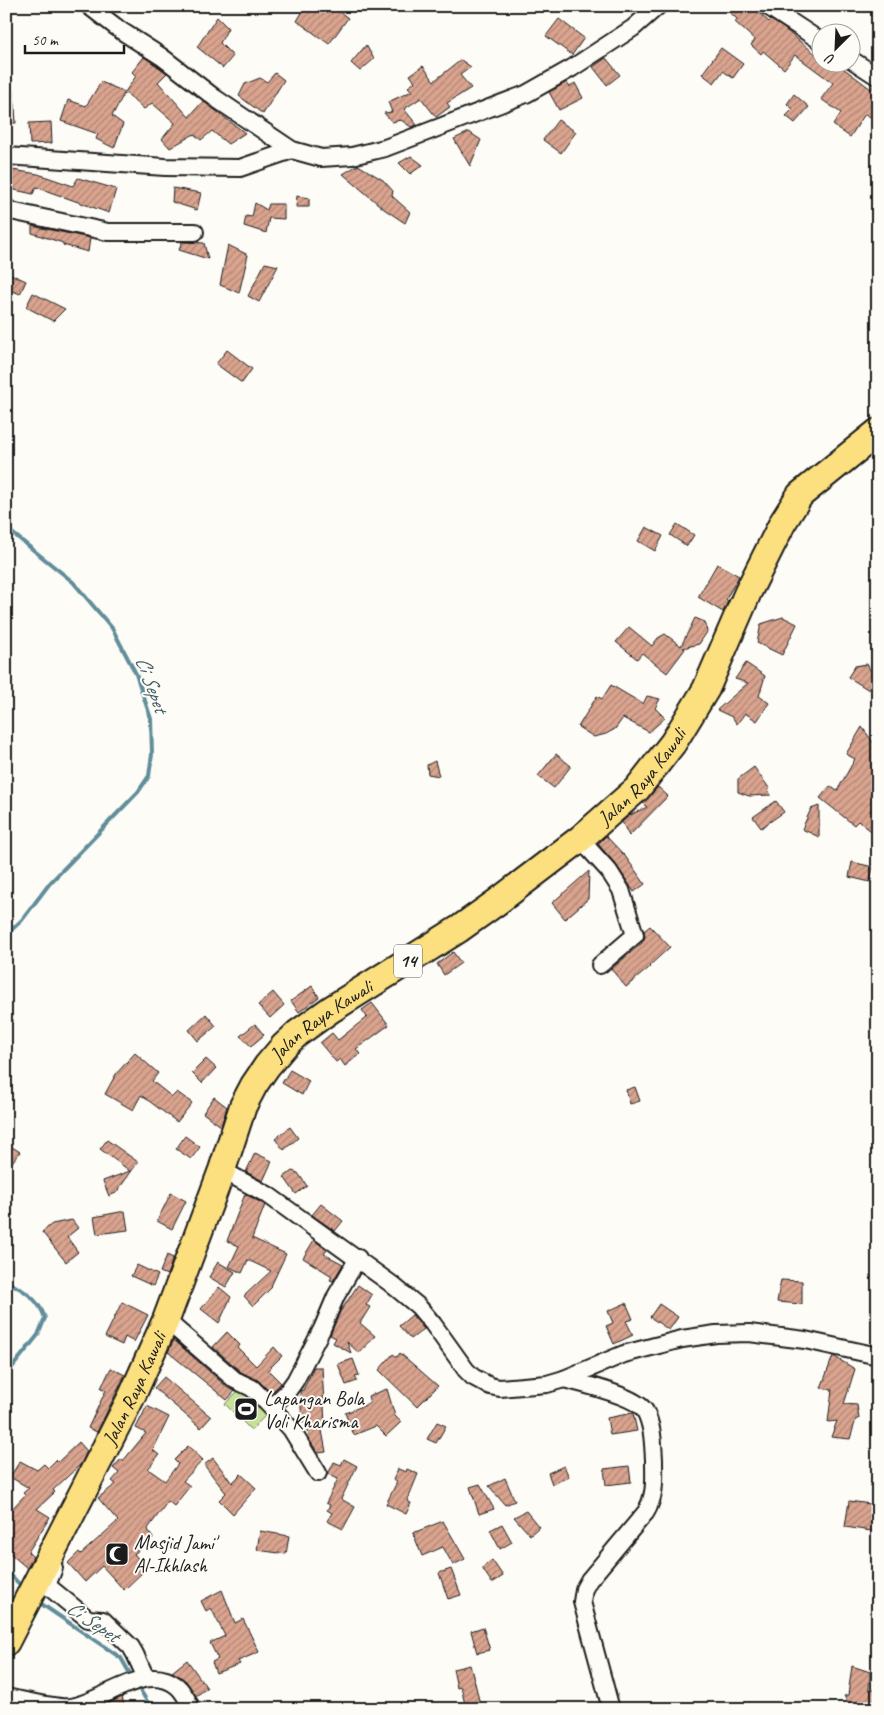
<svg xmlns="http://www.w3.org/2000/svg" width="884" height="1715" viewBox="0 0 884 1715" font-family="Caveat,sans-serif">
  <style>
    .green { fill: #c7e198; stroke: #727e5a }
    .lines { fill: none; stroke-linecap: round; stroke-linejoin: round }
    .stream { stroke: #608d99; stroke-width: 4 }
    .building { fill: url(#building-hatch); stroke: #1c1c1c }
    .minor-casing { stroke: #1c1c1c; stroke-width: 20 }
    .trunk-casing { stroke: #1c1c1c; stroke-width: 30 }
    .minor { stroke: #fdfcf7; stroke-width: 16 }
    .trunk { stroke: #fce080; stroke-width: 26 }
    .labels { text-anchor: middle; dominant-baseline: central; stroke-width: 4; stroke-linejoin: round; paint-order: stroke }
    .shield { fill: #fdfcf7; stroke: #605f5e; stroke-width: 1 }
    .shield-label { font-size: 19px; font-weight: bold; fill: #1c1c1c }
    .street-label { font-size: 20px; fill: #1c1c1c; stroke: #fdfcf7 }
    .poi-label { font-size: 20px; fill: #1c1c1c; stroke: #fdfcf7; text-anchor: start }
    .water-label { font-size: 21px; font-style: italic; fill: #445e65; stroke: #fdfcf7 }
  </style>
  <defs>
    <pattern id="building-hatch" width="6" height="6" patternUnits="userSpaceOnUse" patternTransform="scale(1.25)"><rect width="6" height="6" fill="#daa48f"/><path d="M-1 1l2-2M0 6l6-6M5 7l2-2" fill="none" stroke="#b08574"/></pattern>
  </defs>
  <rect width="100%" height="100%" fill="#fdfcf7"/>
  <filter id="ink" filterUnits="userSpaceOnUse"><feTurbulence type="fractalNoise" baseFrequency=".02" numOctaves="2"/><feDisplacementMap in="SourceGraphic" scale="10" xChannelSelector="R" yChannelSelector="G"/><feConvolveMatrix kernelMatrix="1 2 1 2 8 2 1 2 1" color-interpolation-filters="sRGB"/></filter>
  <g filter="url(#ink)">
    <path class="green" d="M241 1388 267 1414 251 1430 225 1404Z"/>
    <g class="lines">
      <g class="stream">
        <path d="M6 528 73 582 112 628 136 674 151 719 152 754 149 776 138 792 50 883 22 920 6 935"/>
        <path d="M6 1282C24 1289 39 1300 45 1318L38 1335 6 1375"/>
        <path d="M6 1570 23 1588"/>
        <path d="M37 1601 121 1658 133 1679"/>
        <path d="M137 1685 150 1706 149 1709"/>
      </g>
    </g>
    <g class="building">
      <path d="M306 6H332L348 18 329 44 297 21Z"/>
      <path d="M723 6H751L769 22 771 20 782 27 822 59V62H835L871 89 873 86 878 87V121L865 114 850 137 833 125 841 113 821 99 833 83 795 55 784 69 763 51 761 54 751 45 755 40 735 22 737 19Z"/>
      <path d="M217 17 228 28 220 43 233 56 223 68 197 47Z"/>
      <path d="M559 19 584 38 572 55 546 36Z"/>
      <path d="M366 45 374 59 360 71 351 63Z"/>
      <path d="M721 48 743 64 733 78 723 71 714 83 702 74Z"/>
      <path d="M144 57 167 73 158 82 189 117 203 101 245 133 228 144 212 131 201 140 194 134 170 148 162 139 175 123 152 103 144 109 125 92 136 76 132 72Z"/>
      <path d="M606 58 620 75 607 85 593 67Z"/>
      <path d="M461 60 471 67 460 75 471 88 447 103 450 107 436 117 421 98 404 109 417 125 411 127 401 120 392 122 384 113 392 112 388 102 412 91 408 87 415 82 410 75 423 66 434 81Z"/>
      <path d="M275 73 284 80 263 114 239 96 245 84 260 78 267 82Z"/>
      <path d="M101 82 125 92 112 116 123 124 114 148 96 139 98 134 61 121 68 100 86 106Z"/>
      <path d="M567 82 569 87 575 83 583 98 559 110 549 92Z"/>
      <path d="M14 92 16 123H6V93Z"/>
      <path d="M794 94 809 107 795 123 786 116 793 109 787 104Z"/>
      <path d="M558 120 576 132 561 153 543 140Z"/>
      <path d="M51 122 52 143 30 144 29 123Z"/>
      <path d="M469 132 481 140 470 166 454 139Z"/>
      <path d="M411 156 423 165 410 174 399 163Z"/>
      <path d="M358 165 383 180 393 191 392 196 410 212 405 223 384 209 343 174Z"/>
      <path d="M12 170 38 174 73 186 78 178 116 189 109 213 36 187 33 194 6 188Z"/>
      <path d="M173 188 201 193 197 210 172 202Z"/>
      <path d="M297 196 309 198V207H296Z"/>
      <path d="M255 203 267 210 269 204H284V219L269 218 266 233 244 226 246 216 252 217Z"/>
      <path d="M32 226 90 238 88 252 63 245V243L32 233Z"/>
      <path d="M182 242 204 243 208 259 179 250Z"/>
      <path d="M228 245 248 255 239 293 220 285Z"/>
      <path d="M265 263 278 266 259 302 248 296Z"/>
      <path d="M6 272 26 281 20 294 6 288Z"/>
      <path d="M33 293 65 309 53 321 26 307Z"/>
      <path d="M227 350 252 369 242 383 216 364Z"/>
      <path d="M677 524 694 535 687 546 670 535Z"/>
      <path d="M646 527 663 536 655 551 638 541Z"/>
      <path d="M717 564 739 576 726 599 728 601 723 612 698 597Z"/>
      <path d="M783 617 797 624 782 655 757 643 761 624Z"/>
      <path d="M695 618 705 622 707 632 699 644 683 648 685 649 667 673 642 653 637 659 616 642 629 627 652 646 658 638 665 634 681 646Z"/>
      <path d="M746 663 765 676 759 696 769 703 757 721 745 713 737 724 732 717 717 710 748 683 735 679Z"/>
      <path d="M867 664 875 679 869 690 848 677 855 666Z"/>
      <path d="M611 685 643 704 647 696 660 699 655 708 665 718 649 732 623 718 615 729 606 734 594 737 578 727 597 696 602 699Z"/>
      <path d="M862 727 878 749V805L870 811 878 817V836L858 821 854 825 820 798 830 786 837 791 855 759 846 754Z"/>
      <path d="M556 754 571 766 554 788 538 776Z"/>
      <path d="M435 761 439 776 428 774 427 765Z"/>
      <path d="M754 767 769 788 768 790 771 795 749 796 738 792V779Z"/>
      <path d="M658 787 668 796 629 836 622 822 630 815 647 807 643 803Z"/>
      <path d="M776 801 784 812 761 828 753 817Z"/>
      <path d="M819 806V837L802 829 811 809Z"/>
      <path d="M606 836 625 856 645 884 634 892 617 866 598 844Z"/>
      <path d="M852 862 873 867 870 882 849 877Z"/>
      <path d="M589 871 588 899 565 919 552 903Z"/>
      <path d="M650 926 670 947 649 966 650 967 626 987 611 969 642 943 645 937 644 931Z"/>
      <path d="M453 952 461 963 444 975 437 964Z"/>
      <path d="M312 986 319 997 299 1012 291 1001Z"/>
      <path d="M273 992 284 1005 270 1018 258 1005Z"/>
      <path d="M372 1003 389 1025 356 1049 360 1054 345 1066 340 1059 336 1062 320 1043 332 1033 338 1040 367 1017 362 1010Z"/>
      <path d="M206 1014 216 1026 198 1041 189 1030Z"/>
      <path d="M255 1024 264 1035 251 1046 240 1036Z"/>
      <path d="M135 1053 158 1073 152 1081 172 1097 177 1092 192 1103 177 1122 141 1095 133 1110 105 1094 116 1074Z"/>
      <path d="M206 1059 216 1068 202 1083 192 1073Z"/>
      <path d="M290 1070 309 1081 302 1095 282 1083Z"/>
      <path d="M635 1087 640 1101 630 1104 626 1090Z"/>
      <path d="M214 1097 227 1107 221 1126 203 1113Z"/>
      <path d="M290 1127 298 1138 284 1150 275 1139Z"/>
      <path d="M185 1136 200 1147 191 1159 176 1149Z"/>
      <path d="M107 1140 138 1162 116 1193 109 1196 103 1181 130 1171 100 1149Z"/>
      <path d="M6 1143 20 1152 6 1170Z"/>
      <path d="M255 1153 272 1161 263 1181 246 1172Z"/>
      <path d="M292 1171 298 1173 307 1186 296 1194 284 1177Z"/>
      <path d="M171 1193 186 1201 172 1229 157 1221Z"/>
      <path d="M245 1194 265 1205 252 1238 286 1254 271 1286 272 1287 253 1306 244 1296 271 1271 248 1260 242 1273 229 1267 239 1246 227 1241Z"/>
      <path d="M321 1204 343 1221 335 1231 312 1215Z"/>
      <path d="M125 1211 128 1230 97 1234 94 1217Z"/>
      <path d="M72 1220 78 1228 67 1237 78 1252 66 1262 42 1232 52 1224Z"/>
      <path d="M314 1240 327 1250 324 1254 343 1264 333 1281 330 1280 332 1276 303 1258Z"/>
      <path d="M167 1255 173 1258 167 1275 160 1272Z"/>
      <path d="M218 1262 235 1272 226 1287 209 1277Z"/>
      <path d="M137 1265 158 1275 153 1286 131 1276Z"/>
      <path d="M781 1280 802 1281V1304L777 1302Z"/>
      <path d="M358 1285 372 1295 366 1305 370 1307 360 1323 375 1336 359 1353 347 1342 351 1353 333 1343 336 1338 330 1335 340 1312Z"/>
      <path d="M219 1287 231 1297 219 1323 201 1309Z"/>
      <path d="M122 1302 148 1315 134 1342 125 1337 122 1345 105 1337Z"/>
      <path d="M626 1303 633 1319 626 1321 633 1335 614 1344 606 1326 613 1323 608 1311Z"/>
      <path d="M659 1304 678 1317 669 1330 650 1317Z"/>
      <path d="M412 1315 424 1329 411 1339 399 1326Z"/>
      <path d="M227 1332 240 1345 238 1348 256 1366 274 1347 282 1356 268 1370 281 1383 271 1393 259 1381 241 1372 213 1347Z"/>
      <path d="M174 1340 228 1388 235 1391 227 1400 168 1352Z"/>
      <path d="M400 1353 438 1386 417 1407 379 1370 393 1354 397 1357Z"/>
      <path d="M833 1356 855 1369 844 1404 857 1405 859 1419H856L850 1439 831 1437 837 1421 828 1422 832 1390 821 1388Z"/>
      <path d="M353 1359 359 1375 355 1376 357 1381 346 1385 338 1364Z"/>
      <path d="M314 1367H322L325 1425H321L326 1452 318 1453 310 1441 306 1422 302 1423 300 1391 303 1390Z"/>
      <path d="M111 1368 125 1375 97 1432 88 1428 106 1390 101 1388Z"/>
      <path d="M164 1377 211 1417 201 1428 154 1388Z"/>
      <path d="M387 1389 395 1416 401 1422 386 1436 376 1426 354 1435 345 1413 370 1403 368 1396Z"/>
      <path d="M147 1406 169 1417 153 1450 159 1455 148 1469 165 1481 178 1464 174 1460 188 1446 203 1460 183 1481 190 1486 174 1506 168 1501 147 1530 153 1538 134 1554 147 1568 124 1590 102 1566 85 1582 68 1563 79 1552 81 1554 118 1521 98 1498 116 1484 112 1481 119 1473 113 1468 121 1459 123 1461 146 1433 136 1428Z"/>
      <path d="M633 1413 637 1431 610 1435 607 1418Z"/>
      <path d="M437 1422 446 1426 436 1443 427 1439Z"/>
      <path d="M79 1442 87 1451 81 1464 53 1490 55 1492 37 1509 50 1517 28 1552 33 1557 27 1568 6 1550V1515L25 1495 23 1493 29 1488 10 1477 20 1461 37 1470 44 1464 48 1468 56 1460 58 1462Z"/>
      <path d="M213 1458 232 1483 241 1474 256 1488 233 1514 219 1500 226 1493 204 1465Z"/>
      <path d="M344 1459 357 1466 341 1499 355 1507 343 1529 327 1521 332 1513 327 1510 330 1505 326 1503 338 1479 328 1474 334 1462 341 1465Z"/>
      <path d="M564 1466 569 1477 552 1484 548 1473Z"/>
      <path d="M629 1466 631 1482 606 1485 604 1469Z"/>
      <path d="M398 1469 406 1472 407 1469 418 1474 407 1501 411 1503 406 1514 386 1504 397 1482 393 1480Z"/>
      <path d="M505 1478 515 1501 505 1505 489 1486Z"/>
      <path d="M480 1484 494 1509 479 1514 470 1487Z"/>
      <path d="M849 1501 878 1505V1532L845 1527Z"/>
      <path d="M526 1511 539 1527 530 1535 514 1517Z"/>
      <path d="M443 1521 465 1559 453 1565 443 1547 422 1556 413 1533Z"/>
      <path d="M502 1524 512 1542 500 1549 490 1530Z"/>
      <path d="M260 1531 289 1536 286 1554 257 1550Z"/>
      <path d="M492 1560 503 1576 492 1583 482 1568Z"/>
      <path d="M451 1569 461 1595 448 1599 439 1573Z"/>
      <path d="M222 1590 235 1623 243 1619 259 1652 238 1661 240 1664 216 1673 212 1662 218 1659 210 1643 225 1636 211 1608 206 1611 201 1601Z"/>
      <path d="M483 1627 490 1650 477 1653 471 1631Z"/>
      <path d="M187 1660 207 1688 196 1696 186 1681 172 1672Z"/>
      <path d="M470 1665 476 1687 481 1709H466L461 1687 457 1688 453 1669Z"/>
      <path d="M852 1666 870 1672 869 1690 875 1689 878 1709H852L844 1696 848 1695Z"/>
      <path d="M122 1697 125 1709H97L101 1707Z"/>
    </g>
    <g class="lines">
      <g class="minor-casing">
        <g id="minor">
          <path d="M89 6 120 30 162 57 215 98 292 150 321 158 352 156 385 148 526 94 572 68 633 28 658 6"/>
          <path d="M767 6 822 42"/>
          <path d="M852 60 878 77"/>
          <path d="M6 156 165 167 240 168 292 150"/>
          <path d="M6 207 11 211 108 232H195"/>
          <path d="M580 839 609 871 621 890 635 935 600 965"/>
          <path d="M222 1170 268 1195 390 1283 418 1306 433 1324 466 1370 473 1377 490 1386 500 1388 547 1384 564 1379 624 1354 682 1339 716 1334 749 1333 805 1340 878 1356"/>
          <path d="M166 1320 235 1380 252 1388 271 1407 291 1429 318 1473"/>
          <path d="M564 1379C583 1384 636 1396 645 1411 653 1426 653 1444 654 1460 654 1481 656 1494 646 1512L589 1580 584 1589 582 1602 611 1709"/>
          <path d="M271 1407 287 1392 295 1381 322 1329 336 1296 358 1258"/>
          <path d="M54 1568 48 1583 49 1587 88 1619 103 1620 131 1647 135 1654 146 1678"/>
          <path d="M6 1697C23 1700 57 1709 71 1707 103 1702 146 1661 177 1686 184 1692 188 1701 192 1709"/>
        </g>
      </g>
      <g class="trunk-casing">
        <g id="trunk">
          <path id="s1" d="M6 1642 132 1396 166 1320 222 1170 243 1106 254 1085 267 1066 284 1046 298 1033 330 1010 459 929 497 902 580 839 637 789 673 743 706 689 748 592 783 522 800 495 878 432"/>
        </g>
      </g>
      <use href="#minor" class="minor"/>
      <use href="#trunk" class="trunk"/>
    </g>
  </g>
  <defs>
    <g id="stadium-square" transform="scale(1.25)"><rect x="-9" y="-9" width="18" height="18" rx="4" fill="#1c1c1c" stroke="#fdfcf7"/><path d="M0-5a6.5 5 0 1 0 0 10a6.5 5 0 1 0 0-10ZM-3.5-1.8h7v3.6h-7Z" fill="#fff"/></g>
    <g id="mosque-square" transform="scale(1.25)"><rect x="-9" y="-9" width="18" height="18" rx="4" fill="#1c1c1c" stroke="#fdfcf7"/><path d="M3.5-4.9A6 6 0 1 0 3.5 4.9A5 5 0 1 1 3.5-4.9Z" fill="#fff"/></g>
  </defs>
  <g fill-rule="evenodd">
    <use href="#stadium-square" x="246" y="1409"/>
    <use href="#mosque-square" x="117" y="1554"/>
  </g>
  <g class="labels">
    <rect class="shield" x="394" y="944.5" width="28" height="33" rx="4"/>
    <g class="shield-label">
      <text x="408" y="961">14</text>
    </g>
    <g class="street-label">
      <text stroke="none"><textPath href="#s1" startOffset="1110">Jalan Raya Kawali</textPath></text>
      <text stroke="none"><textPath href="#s1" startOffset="705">Jalan Raya Kawali</textPath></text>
      <text stroke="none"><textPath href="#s1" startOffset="284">Jalan Raya Kawali</textPath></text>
    </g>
    <g class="poi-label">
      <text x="264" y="1398">Lapangan Bola<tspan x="264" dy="23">Voli Kharisma</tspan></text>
      <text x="134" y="1542">Masjid Jami'<tspan x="134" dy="23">Al-Ikhlash</tspan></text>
    </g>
    <g class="water-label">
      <text transform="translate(152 684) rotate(70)">Ci Sepet</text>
      <text transform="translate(93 1621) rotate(34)">Ci Sepet</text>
    </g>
  </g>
  <rect width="884" height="1715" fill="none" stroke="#fdfcf7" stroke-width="25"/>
  <rect x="12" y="12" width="859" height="1690" fill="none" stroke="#1c1c1c" stroke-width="2" filter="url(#ink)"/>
  <g transform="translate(836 48) rotate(204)"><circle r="24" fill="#fdfcf7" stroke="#a3a29f"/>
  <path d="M0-4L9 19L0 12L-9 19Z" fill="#1c1c1c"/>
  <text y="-8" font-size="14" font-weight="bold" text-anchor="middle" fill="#1c1c1c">U</text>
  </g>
  <path d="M25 45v8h99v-8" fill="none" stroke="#1c1c1c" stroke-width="2.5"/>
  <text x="32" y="45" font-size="15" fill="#1c1c1c" stroke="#fdfcf7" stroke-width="4" paint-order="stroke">50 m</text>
</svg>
